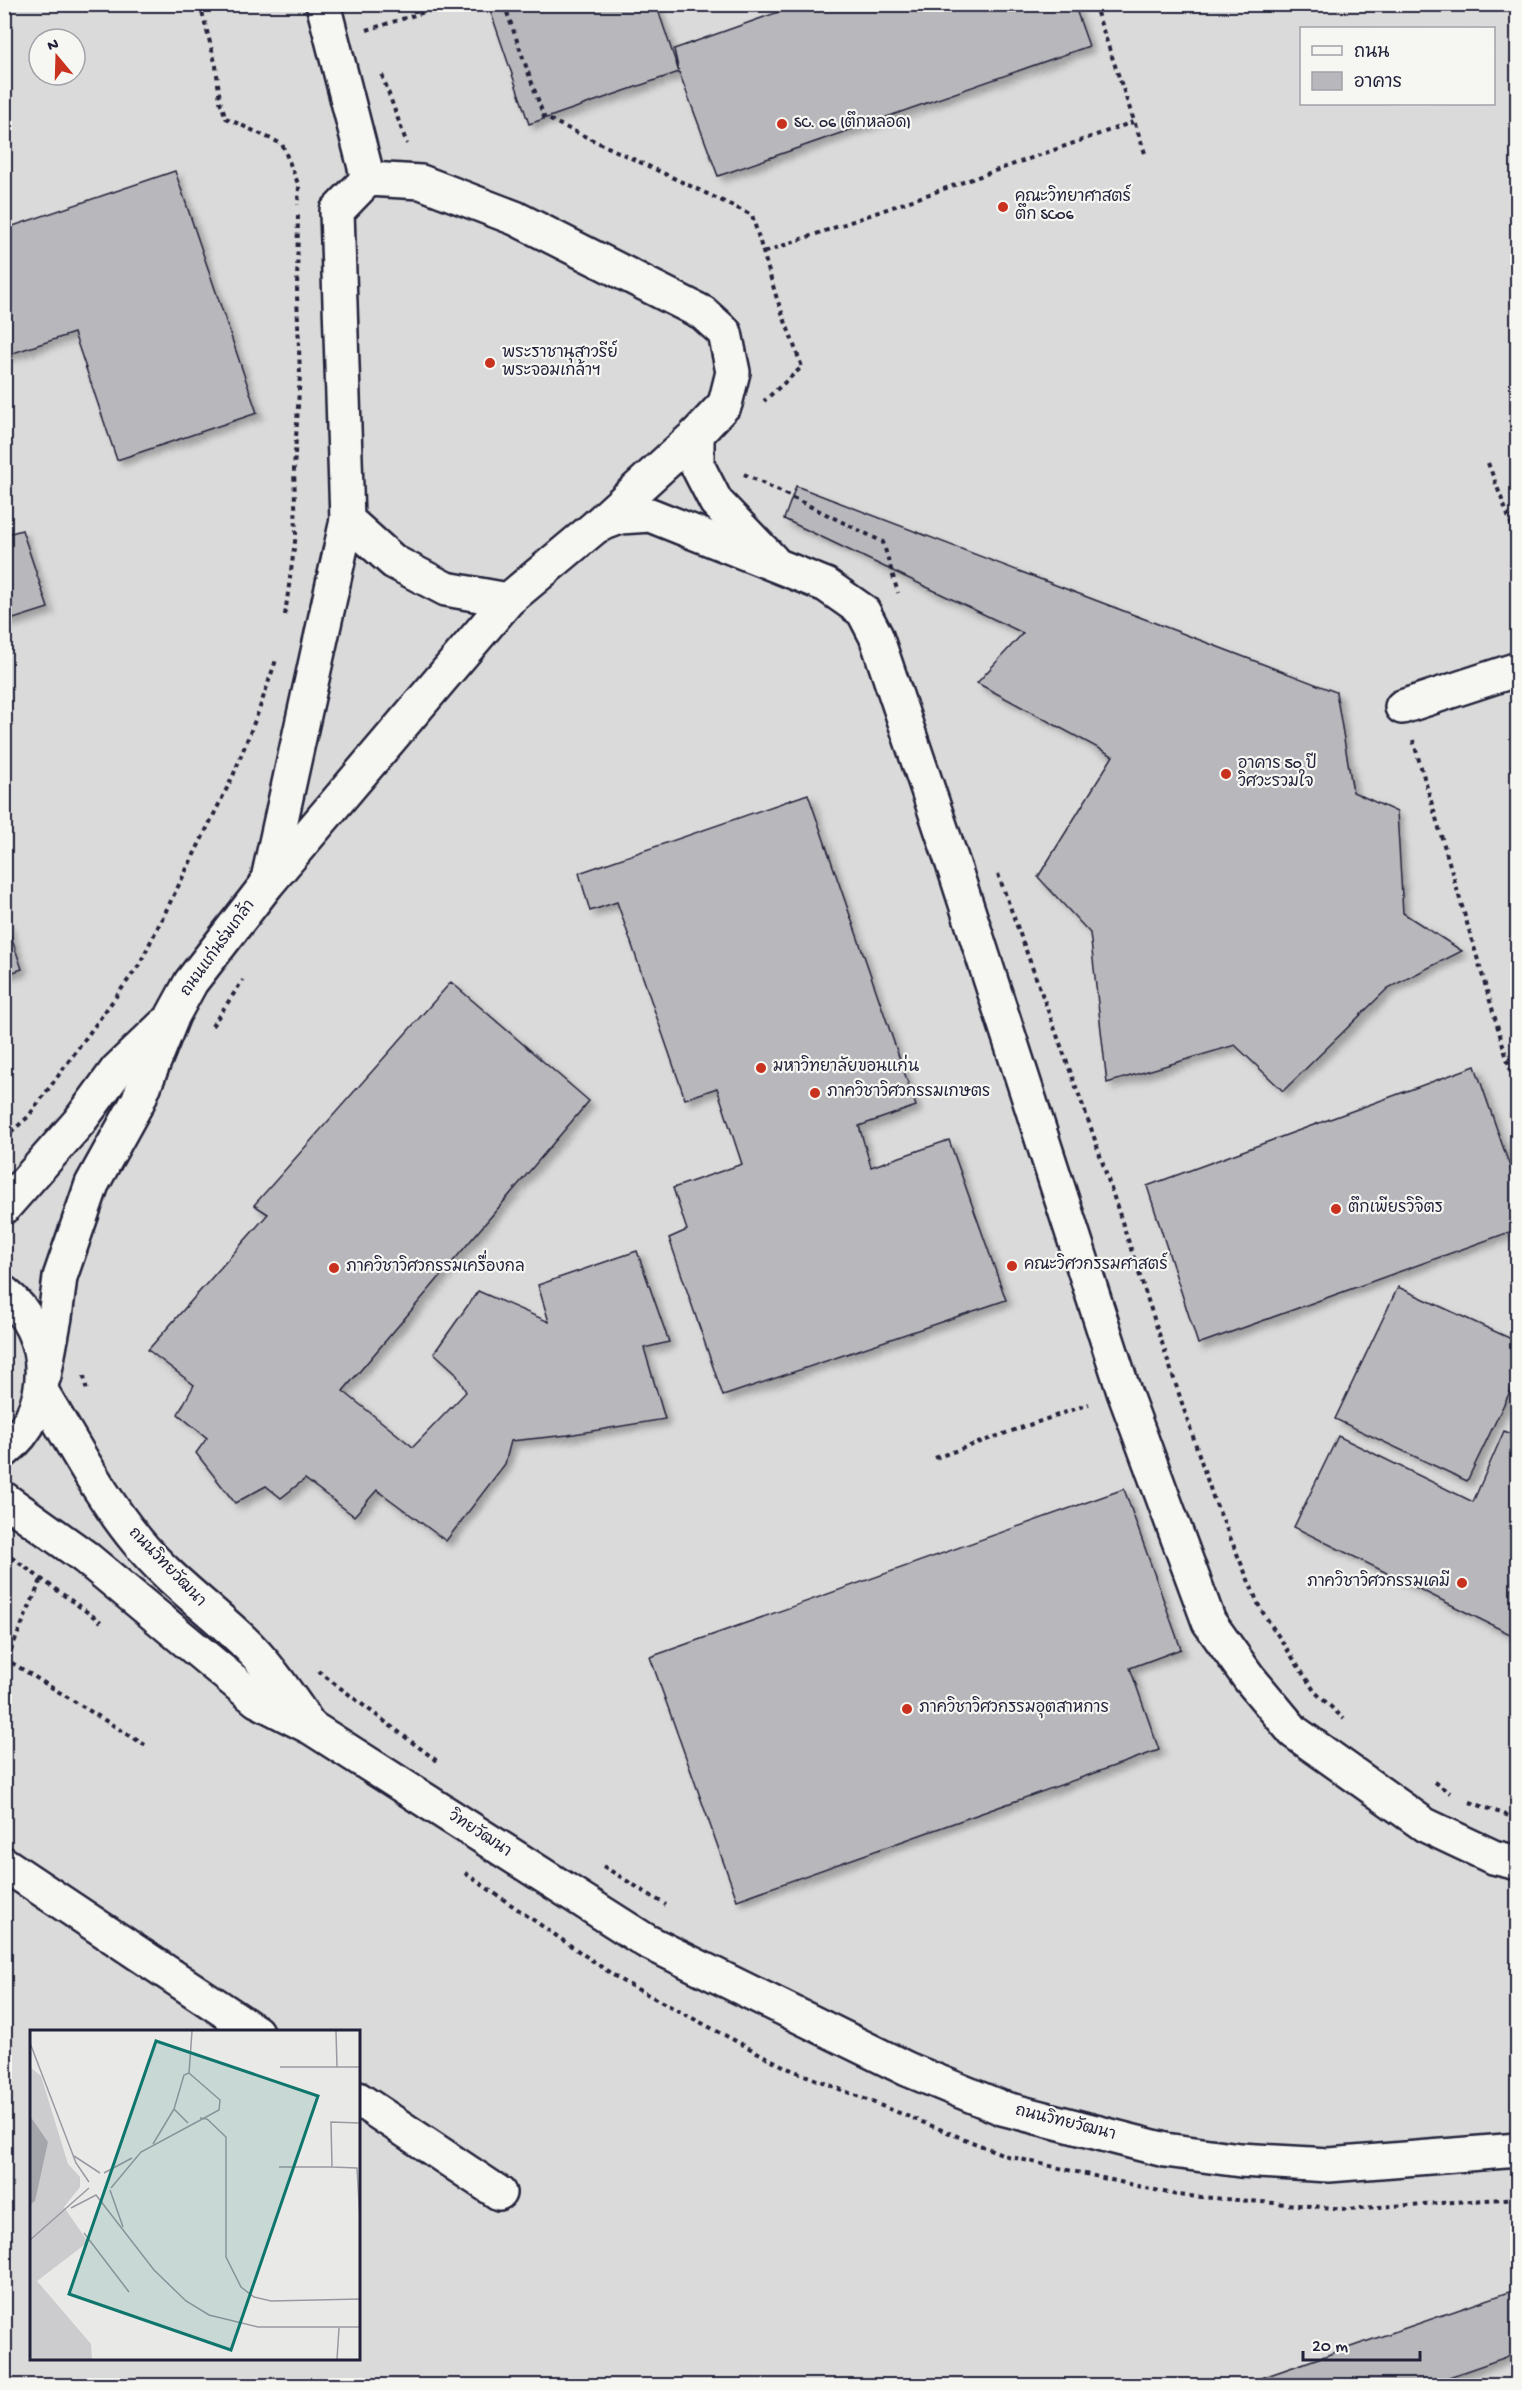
<svg xmlns="http://www.w3.org/2000/svg" width="1522" height="2390" viewBox="0 0 1522 2390" font-family="'Gochi Hand','Playpen Sans Thai',sans-serif">
  <style>
    .built { fill: #dadada; fill-rule: evenodd }
    .building { fill: #b8b8bc; stroke: #22223b; stroke-width: 1.5; filter: url(#shadow) }
    .lines { fill: none; stroke-linecap: round; stroke-linejoin: round }
    .minor-casing { stroke: #22223b; stroke-width: 38 }
    .path { stroke: #22223b; stroke-width: 4; stroke-dasharray: 4.5 4.5; stroke-linecap: butt }
    .minor { stroke: #f6f6f2; stroke-width: 33 }
    .poi-dot { fill: #c8321e; stroke: #f6f6f2; stroke-width: 2 }
    .labels { text-anchor: middle; dominant-baseline: central; stroke-width: 4.5; stroke-linejoin: round; paint-order: stroke }
    .poi-label { font-size: 16px; fill: #22223b; stroke: #f6f6f2; text-anchor: start }
    .street-label { font-size: 16px; fill: #22223b; stroke: #f6f6f2 }
    .inset-road { fill: none; stroke: #9999a2; stroke-width: 1.5 }
    .view { fill: #0f766e; fill-opacity: 0.15; stroke: #0f766e; stroke-width: 3 }
    .inset-edge { fill: none; stroke: #22223b; stroke-width: 3 }
  </style>
  <defs>
    <filter id="shadow"><feDropShadow dx="5.5" dy="5.5" stdDeviation="3" flood-color="#0004"/></filter>
  </defs>
  <rect width="100%" height="100%" fill="#e9e9e7"/>
  <filter id="ink" filterUnits="userSpaceOnUse"><feTurbulence type="fractalNoise" baseFrequency=".0167" numOctaves="2"/><feDisplacementMap in="SourceGraphic" scale="12" xChannelSelector="R" yChannelSelector="G"/><feConvolveMatrix kernelMatrix="1 2 1 2 8 2 1 2 1" color-interpolation-filters="sRGB"/></filter>
  <g filter="url(#ink)">
    <path class="built" d="M5 5H1517V2385H5ZM1302 28H1494V104H1302ZM39 39H75V75H39ZM32 2032H358V2358H32Z"/>
    <g class="building">
      <path d="M488 4H656L679 72 529 124Z"/>
      <path d="M801 4H1074L1089 46 718 176 679 72 674 49Z"/>
      <path d="M175 171 257 413 117 460 74 333 4 356V229Z"/>
      <path d="M796 486 1336 692 1353 792 1397 812 1403 913 1462 951 1388 988 1283 1091 1235 1045 1107 1083 1090 933 1038 877 1113 756 977 683 1023 633 784 519Z"/>
      <path d="M22 530 48 608 4 622V535Z"/>
      <path d="M808 794 916 1106 859 1126 871 1167 949 1140 1006 1300 723 1396 669 1238 687 1230 673 1188 742 1164 717 1088 685 1099 617 902 590 911 579 873Z"/>
      <path d="M4 916 22 969 4 975Z"/>
      <path d="M451 982 589 1101 343 1391 413 1447 466 1392 455 1372 434 1353 478 1291 549 1322 538 1285 637 1251 669 1342 644 1348 665 1419 568 1435 511 1441 505 1464 446 1541 377 1490 354 1516 305 1479 281 1498 266 1486 235 1503 196 1453 207 1438 178 1414 194 1385 148 1350 268 1214 254 1205Z"/>
      <path d="M1475 1066 1518 1190V1229L1198 1344 1147 1186Z"/>
      <path d="M1398 1287 1518 1342V1375L1467 1481 1335 1419Z"/>
      <path d="M1504 1431 1518 1437V1638L1294 1527 1338 1436 1473 1502Z"/>
      <path d="M1124 1489 1181 1649 1130 1668 1159 1750 737 1900 650 1657Z"/>
      <path d="M1518 2289V2353L1423 2386H1238Z"/>
    </g>
    <g class="lines">
      <g class="minor-casing">
        <g id="minor">
          <path d="M323 4 368 179"/>
          <path d="M697 434V465L716 502 772 560"/>
          <path d="M599 525 620 517 650 515 826 585 863 611 876 636 956 873 1124 1392 1209 1622 1249 1678 1294 1732 1425 1825 1493 1857 1518 1863"/>
          <path d="M1402 707 1518 669"/>
          <path d="M268 879 347 520"/>
          <path d="M4 1207 79 1122 117 1070 164 1025"/>
          <path d="M4 1293C55 1333 55 1411 4 1451"/>
          <path d="M44 1376 55 1317 60 1277 92 1184 138 1101 173 1015 191 982 267 884 508 600 594 528 697 434 725 404 733 372 725 333 703 313 515 218 421 182 368 179 337 211 347 520 394 562 446 589 508 600"/>
          <path d="M41 1391C72 1441 99 1495 137 1541 167 1578 206 1606 241 1639 267 1663 288 1695 309 1725"/>
          <path d="M4 1499 85 1557 257 1700 312 1728 646 1941 907 2069 1002 2108 1165 2150 1240 2160 1329 2165 1518 2150"/>
          <path d="M4 1864 256 2032"/>
          <path d="M358 2099 499 2193"/>
        </g>
      </g>
      <g class="path">
        <path d="M200 4 216 66 220 101 226 118 282 144 299 186 298 205"/>
        <path d="M504 4 544 117 752 215 777 299 802 367 764 401"/>
        <path d="M1094 4 1146 156"/>
        <path d="M367 30 450 4"/>
        <path d="M382 75 407 144"/>
        <path d="M765 252 1133 122"/>
        <path d="M1488 463 1518 542"/>
        <path d="M744 474 883 542 898 593"/>
        <path d="M285 615 296 534 294 469 300 375 297 295 298 212"/>
        <path d="M1413 740 1518 1096"/>
        <path d="M998 874 1091 1128 1213 1497 1260 1608 1315 1692 1344 1719"/>
        <path d="M212 1026 243 980"/>
        <path d="M4 1138 28 1117 139 965 233 776 259 710 276 660"/>
        <path d="M84 1376 87 1392"/>
        <path d="M935 1458 1089 1404"/>
        <path d="M4 1552 101 1622"/>
        <path d="M4 1658 145 1745"/>
        <path d="M7 1659 41 1580"/>
        <path d="M318 1671 437 1761"/>
        <path d="M1434 1782 1450 1793"/>
        <path d="M1470 1802 1518 1819"/>
        <path d="M603 1866 666 1905"/>
        <path d="M465 1873 622 1981 787 2068 1007 2156 1177 2195 1346 2209 1518 2198"/>
      </g>
      <use href="#minor" class="minor"/>
    </g>
  </g>
  <g class="poi-dot">
    <circle cx="782" cy="124" r="6"/>
    <circle cx="1003" cy="207" r="6"/>
    <circle cx="490" cy="363" r="6"/>
    <circle cx="1226" cy="774" r="6"/>
    <circle cx="761" cy="1068" r="6"/>
    <circle cx="815" cy="1093" r="6"/>
    <circle cx="1336" cy="1209" r="6"/>
    <circle cx="1012" cy="1266" r="6"/>
    <circle cx="334" cy="1268" r="6"/>
    <circle cx="1462" cy="1583" r="6"/>
    <circle cx="907" cy="1709" r="6"/>
  </g>
  <g class="labels">
    <g class="poi-label">
      <text x="794" y="124">SC. 06 (ตึกหลอด)</text>
      <text x="1015" y="198">คณะวิทยาศาสตร์<tspan x="1015" dy="18">ตึก SC06</tspan></text>
      <text x="502" y="354">พระราชานุสาวรีย์<tspan x="502" dy="18">พระจอมเกล้าฯ</tspan></text>
      <text x="1238" y="765">อาคาร 50 ปี<tspan x="1238" dy="18">วิศวะรวมใจ</tspan></text>
      <text x="773" y="1068">มหาวิทยาลัยขอนแก่น</text>
      <text x="827" y="1093">ภาควิชาวิศวกรรมเกษตร</text>
      <text x="1348" y="1209">ตึกเพียรวิจิตร</text>
      <text x="1024" y="1266">คณะวิศวกรรมศาสตร์</text>
      <text x="346" y="1268">ภาควิชาวิศวกรรมเครื่องกล</text>
      <text x="1450" y="1583" text-anchor="end">ภาควิชาวิศวกรรมเคมี</text>
      <text x="919" y="1709">ภาควิชาวิศวกรรมอุตสาหการ</text>
    </g>
    <g class="street-label">
      <text transform="translate(219 949) rotate(-54)">ถนนแก่นร่มเกล้า</text>
      <text transform="translate(166 1568) rotate(46)">ถนนวิทยวัฒนา</text>
      <text transform="translate(479 1835) rotate(33)">วิทยวัฒนา</text>
      <text transform="translate(1065 2124) rotate(14)">ถนนวิทยวัฒนา</text>
    </g>
  </g>
  <g transform="translate(30 2030)">
    <rect width="330" height="330" fill="#e9e9e7"/>
    <path d="M0 37 11 46 38 134 50 147V157L34 177 58 212 7 251 61 314 62 329H0Z" fill="#ccccce"/>
    <path d="M0 86 18 112 5 171 0 175Z" fill="#a5a5ac"/>
    <path class="inset-road" d="M306 1 307 37M0 13 46 133 59 152M250 37H330M170 88 177 89 196 107V227L211 257 224 267 241 271 330 269M158 93 144 79 154 45 159 43 162 1M330 93 301 92 302 137 327 138 330 189M123 114 144 79M44 126 70 143M249 137H302M74 143 102 128M81 158 111 122 189 80 190 70 159 43M80 160 93 197M41 178 66 165 124 240 156 271 179 285 228 297H330M54 203 99 262M0 210 59 158M307 329 309 298"/>
    <path class="view" d="M126 11 288 66 201 320 39 264Z"/>
    <rect width="330" height="330" class="inset-edge"/>
  </g>
  <rect width="1522" height="2390" fill="none" stroke="#f6f6f2" stroke-width="24"/>
  <rect x="12" y="12" width="1498" height="2366" fill="none" stroke="#22223b" stroke-width="2" filter="url(#ink)"/>
  <rect x="1300" y="27" width="195" height="78" fill="#f6f6f2" stroke="#a1a1a9" stroke-width="1.5"/>
  <rect x="1312" y="46" width="30" height="9" fill="#f6f6f2" stroke="#a1a1a9" stroke-width="1.5"/>
  <text x="1354" y="57" font-size="18" fill="#22223b">ถนน</text>
  <rect x="1312" y="72" width="30" height="18" fill="#b8b8bc" stroke="#a1a1a9" stroke-width="1.5"/>
  <text x="1354" y="87" font-size="18" fill="#22223b">อาคาร</text>
  <g transform="translate(57 57) rotate(341)"><circle r="28" fill="#f6f6f2" stroke="#a1a1a9" stroke-width="1.5"/>
  <path d="M0-4.5L10 22L0 15L-10 22Z" fill="#c8321e"/>
  <text y="-9" font-size="16" font-weight="bold" text-anchor="middle" fill="#22223b">N</text>
  </g>
  <path d="M1303 2351v9h117v-9" fill="none" stroke="#22223b" stroke-width="3"/>
  <text x="1312" y="2351" font-size="18" fill="#22223b" stroke="#f6f6f2" stroke-width="4.5" paint-order="stroke">20 m</text>
</svg>
